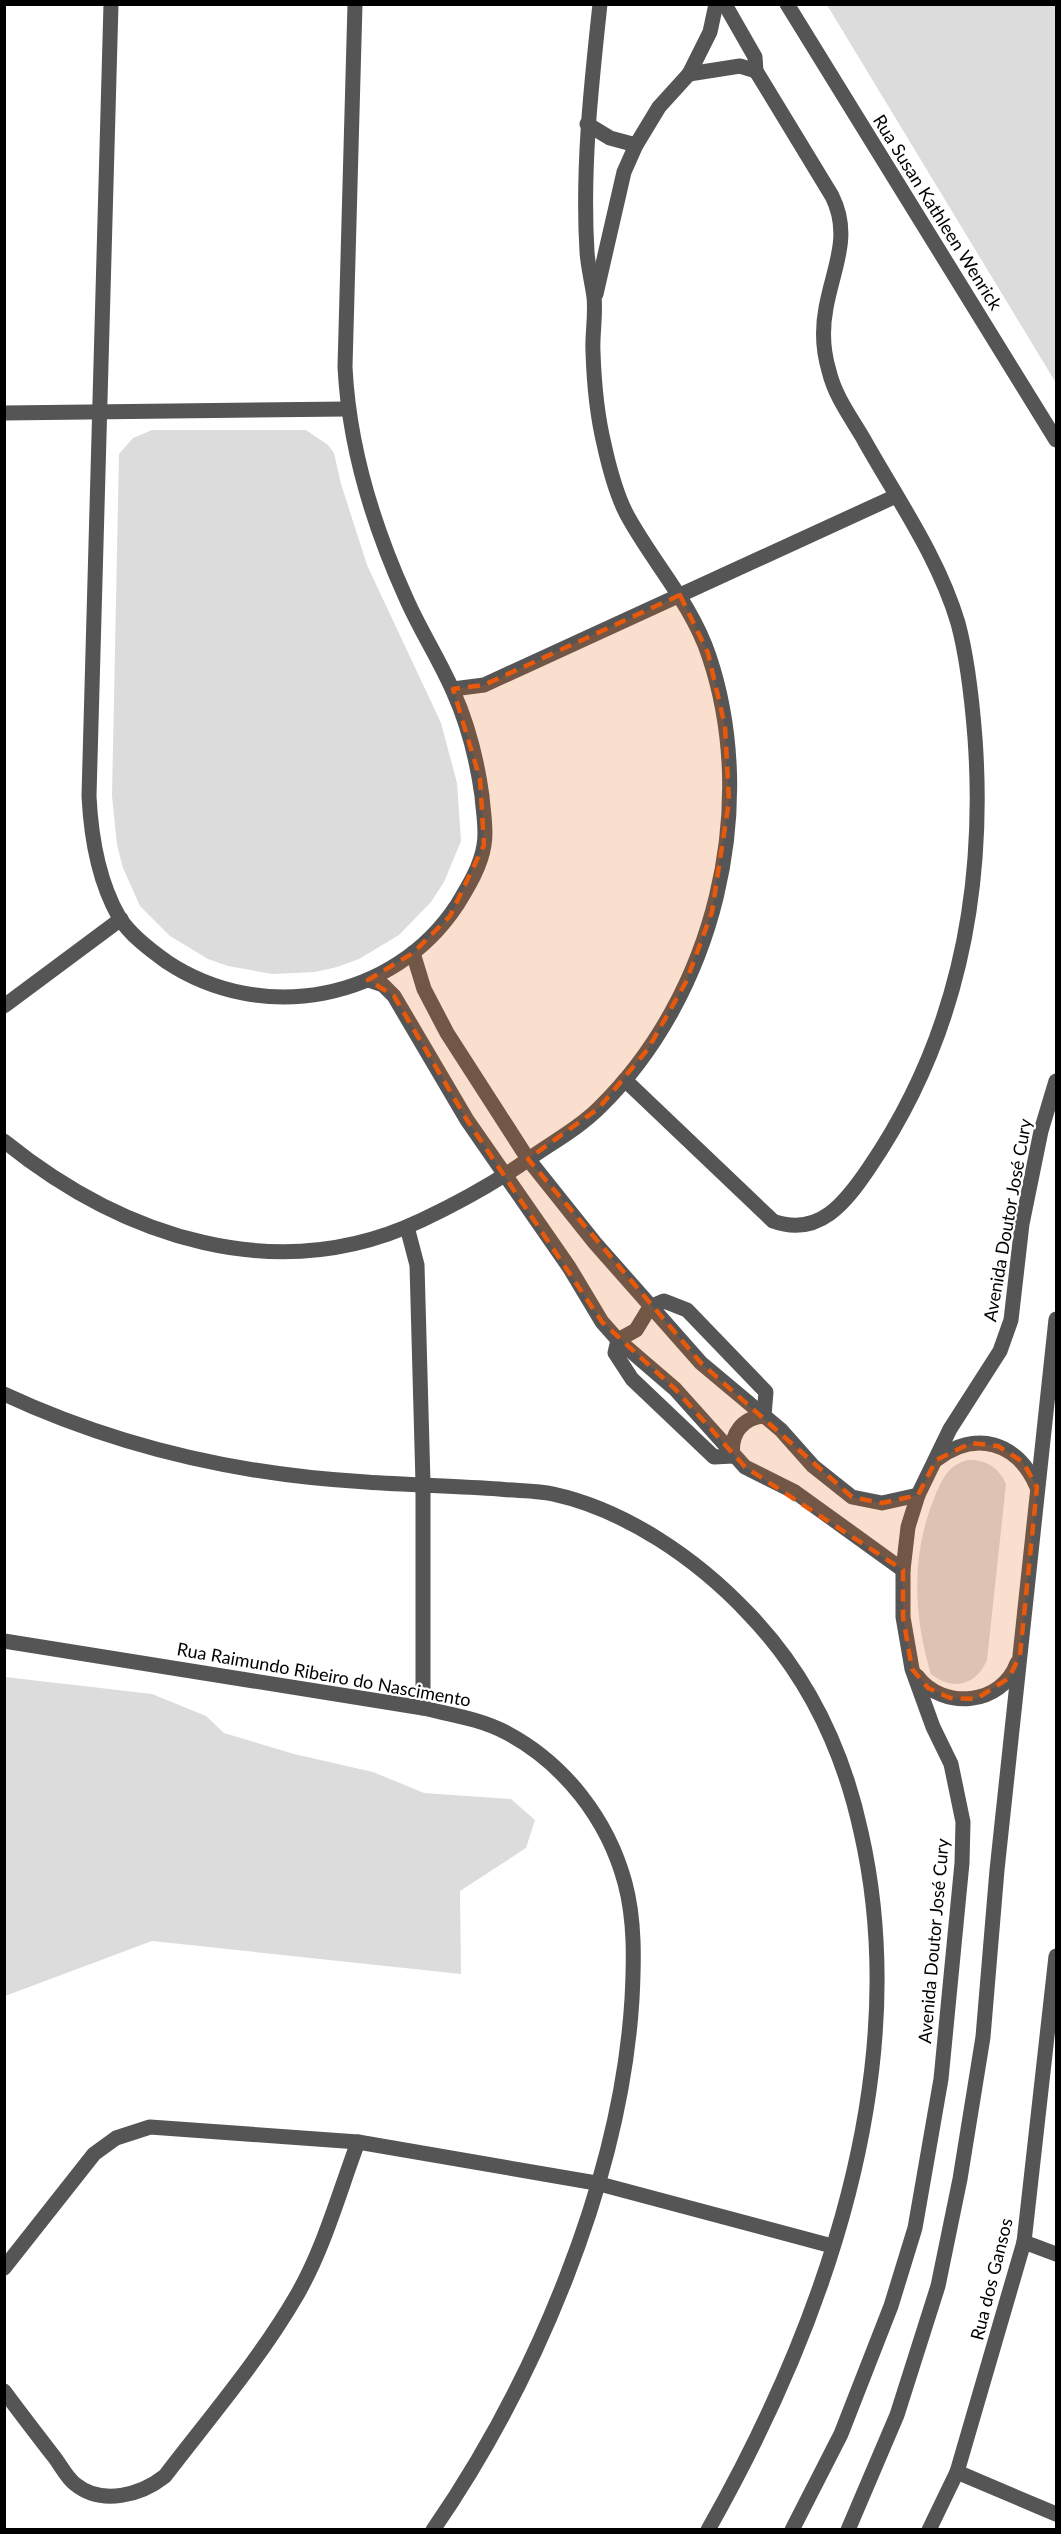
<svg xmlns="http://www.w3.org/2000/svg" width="1061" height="2534" viewBox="0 0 1061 2534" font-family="Lato,sans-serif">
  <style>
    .green { fill: #dcdcdc }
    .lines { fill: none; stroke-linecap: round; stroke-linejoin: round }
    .minor { stroke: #555; stroke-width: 15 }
    .marked { fill: #e8590c; fill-opacity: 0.2; stroke: #e8590c; stroke-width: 4.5; stroke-dasharray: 12 8; stroke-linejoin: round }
    .labels { text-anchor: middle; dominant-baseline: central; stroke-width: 4.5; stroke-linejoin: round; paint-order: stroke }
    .street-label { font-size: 18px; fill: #000; stroke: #fff }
  </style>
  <rect width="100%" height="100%" fill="#fff"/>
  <g class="green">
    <path d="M827 5H1056V383Z"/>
    <path d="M152 430H306L328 445 334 453 341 484 367 565 441 723 457 783 461 841 444 882 431 902 399 935 359 959 337 967 315 972 272 974 228 966 208 959 170 936 140 906 123 868 117 845 112 796 119 454 133 438Z"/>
    <path d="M968 1460C987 1460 998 1467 1006 1484L987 1660C976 1686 952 1691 931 1674 913 1614 911 1554 935 1496 943 1478 948 1465 968 1460Z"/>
    <path d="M5 1677 152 1694 206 1716 224 1733 294 1754 373 1772 424 1793 511 1799 535 1820 526 1848 460 1891 461 1974 152 1941 5 1996Z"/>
  </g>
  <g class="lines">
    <g class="minor">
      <path d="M111 4 89 796C91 838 98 880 119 917 130 935 150 950 167 962 262 1025 394 1001 457 905 468 887 481 866 484 845 487 830 483 811 482 796 477 760 468 724 453 691 439 659 420 630 406 598 373 525 349 447 345 367L355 4"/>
      <path d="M787 4 1056 440"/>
      <path d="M689 74 740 66 756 71"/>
      <path d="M587 124 610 138 636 145"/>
      <path d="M596 294 624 172 636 145 659 107 689 74 710 32 716 4"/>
      <path d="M4 413 347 409"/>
      <path d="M453 689 484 685 896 496"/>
      <path d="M413 953 424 989 447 1033 528 1159 595 1243 701 1363 781 1430 813 1466 852 1497 882 1503 918 1495"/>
      <path d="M368 980 383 985 394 996 467 1120 569 1267 602 1322 618 1340 675 1389 745 1467 795 1492 903 1570"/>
      <path d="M4 1006 121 919"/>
      <path d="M625 1080 773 1221C819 1238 846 1202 869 1168 957 1039 986 892 975 738 972 700 968 660 958 623 938 556 897 499 863 438 850 416 835 396 829 371 823 351 822 329 826 308 833 268 852 236 832 196L756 71 755 57 727 8 720 4"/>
      <path d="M4 1141C123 1237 277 1289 422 1220 458 1203 494 1183 526 1161 551 1143 578 1129 600 1107 714 995 760 808 709 656 691 602 652 562 626 513 615 491 609 467 604 444 597 415 594 382 593 352 592 334 596 316 594 297 592 282 588 267 587 252 582 169 591 87 600 4"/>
      <path d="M407 1227 417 1265 423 1483V1708"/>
      <path d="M4 1394C118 1447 241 1475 366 1482 410 1485 455 1486 499 1489 517 1491 536 1490 553 1494 626 1510 697 1559 748 1613 807 1674 843 1749 861 1832 915 2070 825 2323 708 2530"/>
      <path d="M733 1456 714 1457 632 1379 615 1353 618 1340 636 1330 650 1307 664 1301 687 1310 766 1392 764 1416"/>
      <path d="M733 1456C730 1434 742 1418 764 1416"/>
      <path d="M936 1460C975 1429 1018 1442 1037 1487"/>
      <path d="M4 1641 423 1708C452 1715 481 1719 507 1733 565 1764 608 1820 625 1883 635 1920 634 1961 632 1999 621 2179 535 2382 433 2530"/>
      <path d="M917 1676C943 1711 1002 1705 1017 1663"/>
      <path d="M1024 2242 1056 2254"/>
      <path d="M4 2268 94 2154 116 2138 150 2127 358 2142 596 2183 832 2246"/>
      <path d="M4 2391C21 2414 38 2436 55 2458 61 2466 67 2478 75 2484 102 2506 141 2495 165 2476 210 2417 260 2359 297 2295 324 2248 339 2193 358 2142"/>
      <path d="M957 2472 1056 2514"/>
      <path d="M792 2530 841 2434 891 2306 915 2228 941 2079 962 1863 963 1822 951 1764 933 1727 912 1669 903 1617V1570L908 1527 918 1495 950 1429 1000 1351 1011 1320 1022 1224 1041 1131 1056 1081"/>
      <path d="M848 2530 897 2415 938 2286 960 2179 983 2037 997 1870 1056 1319"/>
      <path d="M929 2530 957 2472 1024 2242 1056 1956"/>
    </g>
  </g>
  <path class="marked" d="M680 595 708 653 725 726 729 801 712 912 686 982 648 1049 599 1108 528 1159 701 1363 852 1497 882 1503 918 1495 936 1460 971 1443 998 1446 1023 1462 1037 1487 1020 1655 1009 1678 976 1699 950 1698 928 1688 912 1669 903 1617V1570L745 1467 675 1389 602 1322 467 1120 394 996 368 980 413 953 450 916 484 845 480 779 453 689 484 685Z"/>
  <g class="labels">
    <g class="street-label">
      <text transform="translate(938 212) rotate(58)">Rua Susan Kathleen Wenrick</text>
      <text transform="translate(1007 1220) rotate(-80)">Avenida Doutor José Cury</text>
      <text transform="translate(324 1674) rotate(10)">Rua Raimundo Ribeiro do Nascimento</text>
      <text transform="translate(933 1941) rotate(-85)">Avenida Doutor José Cury</text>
      <text transform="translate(991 2279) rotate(-76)">Rua dos Gansos</text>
    </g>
  </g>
  <rect width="1061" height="2534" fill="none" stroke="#000000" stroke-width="12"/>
</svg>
